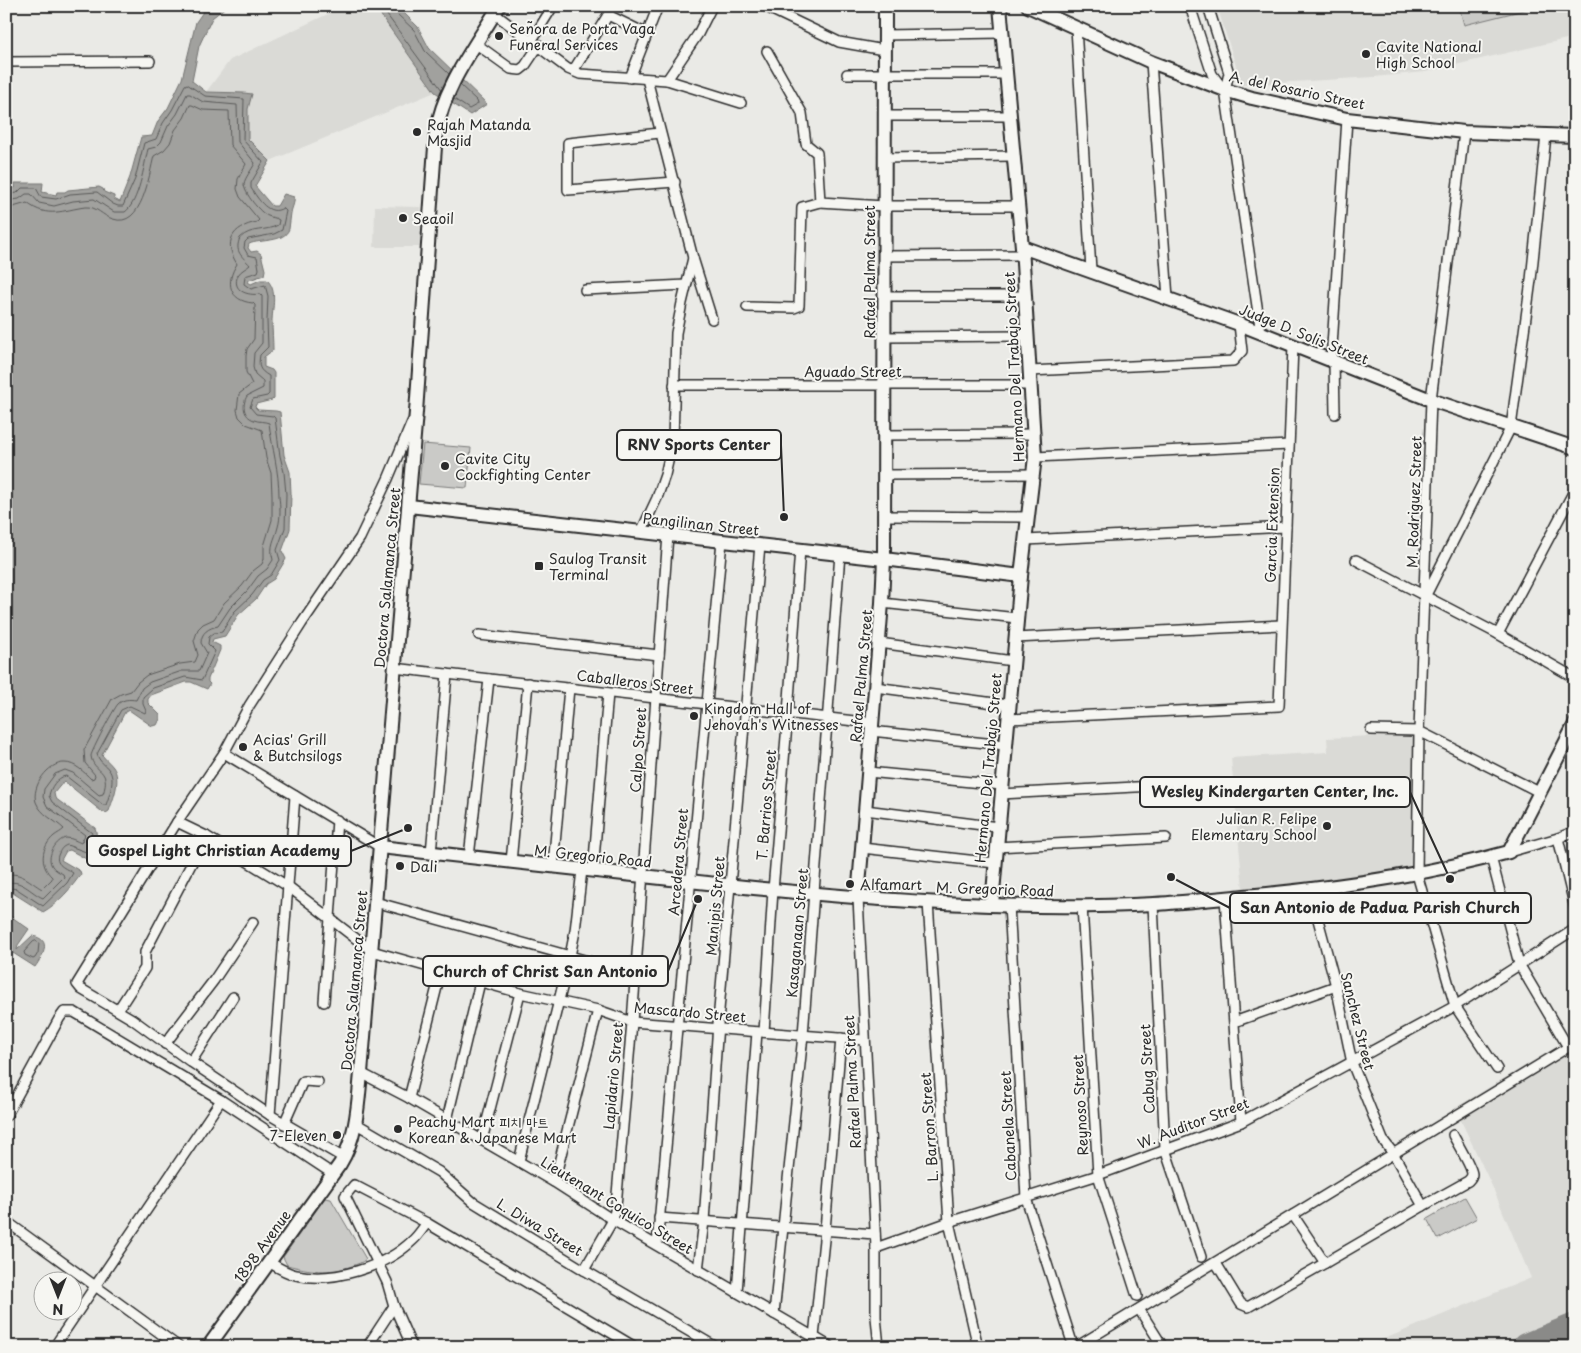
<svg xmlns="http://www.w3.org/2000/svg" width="1581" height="1353" viewBox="0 0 1581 1353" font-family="'Playpen Sans','Poor Story',sans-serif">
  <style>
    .built { fill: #dadad6 }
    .green { fill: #cacac7; stroke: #7a7a79 }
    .water { fill: #a1a19e; stroke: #727270 }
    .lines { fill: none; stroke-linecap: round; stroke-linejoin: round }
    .shore { stroke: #5a5a59; stroke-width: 1 }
    .taxiway { stroke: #8a8a88; stroke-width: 28 }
    .street-casing { stroke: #2b2b2b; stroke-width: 12 }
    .secondary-casing { stroke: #2b2b2b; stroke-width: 16 }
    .street { stroke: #f6f6f2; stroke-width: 9 }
    .secondary { stroke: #f6f6f2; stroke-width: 12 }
    .poi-dot { fill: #2b2b2b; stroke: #f6f6f2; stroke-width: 2 }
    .labels { text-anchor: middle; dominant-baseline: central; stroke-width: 4; stroke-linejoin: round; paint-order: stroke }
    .poi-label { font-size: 14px; fill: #2b2b2b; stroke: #f6f6f2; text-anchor: start }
    .street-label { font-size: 14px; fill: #2b2b2b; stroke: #f6f6f2 }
    .leader { fill: none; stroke: #2b2b2b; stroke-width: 2 }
    .callout-dot { fill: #2b2b2b; stroke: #f6f6f2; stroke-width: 2 }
    .callout { fill: #f6f6f2; stroke: #2b2b2b; stroke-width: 2 }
    .callout-label { font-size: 15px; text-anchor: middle; font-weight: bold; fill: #2b2b2b }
  </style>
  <rect width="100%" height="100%" fill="#eaeae6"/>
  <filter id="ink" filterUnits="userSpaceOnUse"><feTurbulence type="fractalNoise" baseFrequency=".02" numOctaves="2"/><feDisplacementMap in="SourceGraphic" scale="10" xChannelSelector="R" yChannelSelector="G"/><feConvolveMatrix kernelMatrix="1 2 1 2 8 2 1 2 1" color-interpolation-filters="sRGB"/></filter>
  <g filter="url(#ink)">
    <g class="built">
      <path d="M345 6H377L382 17 435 92 270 161 248 139V109L251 94 206 92 230 60Z"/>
      <path d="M1217 6H1575V37L1425 72 1374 77 1242 85Z"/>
      <path d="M375 206 421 207V247H374Z"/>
      <path d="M1418 734 1415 869 1243 889 1231 758 1328 752 1327 738Z"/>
      <path d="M1575 1036V1347H1365L1531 1278 1492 1186 1455 1108Z"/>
    </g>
    <g class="green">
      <path d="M1459 6H1540L1464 25Z"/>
      <path d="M423 444 471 448 467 488 419 484Z"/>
      <path d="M1465 1197 1477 1218 1438 1239 1427 1219Z"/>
      <path d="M325 1198 331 1199 366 1259C362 1263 357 1264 352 1266 328 1274 311 1271 287 1265L283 1257Z"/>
    </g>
    <g class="water">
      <path d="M207 6H227L212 18 199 46 192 81 206 92 244 93 252 94 248 109V139L270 161 255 186 272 206H277L284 194 294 197C295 203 292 207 291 213 290 218 290 224 289 229 284 243 260 239 249 244L248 248 251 252 257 251 261 254 265 270 264 275 249 280 248 282 251 284 260 280H267C278 290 272 309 272 322 272 331 273 340 273 350L264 357V367L272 370 274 373V398L272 400 256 404 255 407 258 410 276 411 280 412 284 455 290 472 291 493 290 529 282 551 286 559 274 579 266 584 256 599 238 615 225 636 213 639 212 642 220 646V650L208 679V682L210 684 207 689 191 682H186L151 695 148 699V703L160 715V719L157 725 152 726 129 710 125 712 102 755C105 759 110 763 113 767 122 779 113 799 109 811L106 813 101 811 64 781 54 793 55 798 95 828C99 836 93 852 88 860L70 850 66 851 61 860 80 871 81 874C72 887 58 904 43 912L13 893 6 904V190L15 188V183H43L42 192 56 195 57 192H65L68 190 99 187 103 189 104 192 114 196V199L120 202 130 177 141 137 152 136 158 121 168 108 182 79 196 22Z"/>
      <path d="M377 6H397L418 27 429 48 487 104 470 115 435 92 382 17Z"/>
      <path d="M6 913 29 929 18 945 17 950 32 936C53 939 43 956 35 967L13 953 6 964Z"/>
    </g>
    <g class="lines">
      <g class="shore">
        <path d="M383 6 387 15 442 90"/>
        <path d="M394 6 397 14 414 30 425 51 449 74"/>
        <path d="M454 99 469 109 478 104 477 101 460 85"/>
        <path d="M6 195 17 193 22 188H36L41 197 56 199 70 194 97 192 113 204 118 206H123L135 179 144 143 156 139 163 123 172 110 185 85 187 84 205 96 244 99 243 140 263 162 251 183V188C258 199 269 217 283 208L286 211 282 230 274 234 248 239 245 242 244 248 248 255 257 257 259 269 258 272 245 276 244 284 251 289 265 285 268 296 267 321 268 347 260 355C258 367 259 370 269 376V394L267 396 253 399 250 407 256 414 273 416 275 418 280 456 284 472 286 494 285 528 277 550 280 560 271 575 263 580 252 595 234 612 222 632 214 633 209 637 208 644 215 651 202 680 185 677 153 688 143 697V704L146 711 145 713 130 706 121 710 97 754C99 762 105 764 109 770 116 779 109 796 106 805H103L66 776C57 777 50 788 49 796L52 802 92 833 86 852 67 845C62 847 61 849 59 853 53 865 66 868 73 873L67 883 43 906 17 889 11 888 6 894"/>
        <path d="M6 201 19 199 26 194H31L39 203 54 206 73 201 94 199 114 212H125C139 202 144 165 148 149L156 147 161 142 168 126 177 114 187 94H190L203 102 237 105 238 142 255 163C252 170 245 177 244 184 244 193 260 213 268 216 272 218 275 217 279 220L278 225C266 232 251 227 240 238 234 252 242 256 250 265 247 268 241 270 238 275 231 291 248 296 260 294L262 296V343L254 353 253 367 255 374 263 381V388L247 396C242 405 243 416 254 420 259 422 264 421 269 423 272 448 279 471 279 496 280 505 281 517 278 527 275 540 269 545 273 560L267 569 258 576 247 591 230 608 218 626C209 628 201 632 201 643L207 653 199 671H182L150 682 142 688 136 700C129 699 123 699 118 704 114 708 91 752 91 756 93 773 112 768 103 794L99 795 73 773 65 770 55 774 44 789 43 797 47 806 85 835 81 843C76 841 72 838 66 838 56 840 47 855 51 864 53 869 59 872 63 874L64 877 43 898C31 893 20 877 6 884"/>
        <path d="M6 209 27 203C48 219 63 210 85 207 97 206 102 216 113 219 142 229 149 175 154 156L164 150 170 143 175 130 184 118 190 105H192L203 110 229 111 230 145 246 164 238 179 237 189 240 197 259 220 257 222C232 227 223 242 237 264 225 282 229 301 253 303L255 305 254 339 247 349 246 356V372L252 384 239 394 237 410 239 417 246 424 262 430 266 458 271 473 272 495V520L264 546V559L262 564 253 571 242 586 224 603 214 619 203 624 198 629 194 641 198 655 195 662 180 664 147 675 138 682 131 691 121 694 112 699 84 750 85 763 95 775 94 778 91 779C84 772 75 763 65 763 48 762 31 787 36 802 41 815 55 820 64 829 61 832 58 833 54 836 41 847 39 865 52 877V879L42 889C30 882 21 871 6 875"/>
        <path d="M36 941 39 943 38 953 35 958 33 959 25 955 24 952 33 942Z"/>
      </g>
      <path class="taxiway" d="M1526 1347 1575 1327"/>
      <g class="street-casing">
        <g id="street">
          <path d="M764 6 839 42 884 50"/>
          <path d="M1190 6 1212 74 1223 89"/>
          <path d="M1208 6 1229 73 1225 90 1261 333"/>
          <path d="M495 14 568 69 580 74 667 80 741 103"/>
          <path d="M608 15 647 34"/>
          <path d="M1076 28 1091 270"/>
          <path d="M884 35 1001 33"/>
          <path d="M532 40 553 6"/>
          <path d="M475 43 511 69 520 70 525 66 539 45"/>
          <path d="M767 51 802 113 806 144 817 153 820 202 884 206H1017"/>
          <path d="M6 62 150 61"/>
          <path d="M1151 62 1168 298"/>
          <path d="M573 71 608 15 611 6"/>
          <path d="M847 74H1005"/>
          <path d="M630 78 658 6"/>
          <path d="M647 79 693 258 712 319"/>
          <path d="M667 80 698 34 712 6"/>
          <path d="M884 116H1009"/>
          <path d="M1464 132 1431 400 1419 731 1417 874 1455 1006 1497 1069"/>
          <path d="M660 133 568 143V190L675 182"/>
          <path d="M884 158 1012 156"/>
          <path d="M884 256 1022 255"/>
          <path d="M585 290 686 285"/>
          <path d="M884 296H1025"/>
          <path d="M747 307 794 308 799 306 802 207 820 202"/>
          <path d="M884 337 1028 336"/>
          <path d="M1331 361 1347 119"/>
          <path d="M1334 362 1335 414"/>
          <path d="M1030 371 1233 361 1242 351 1239 324"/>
          <path d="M674 385H1031"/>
          <path d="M884 435 1035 434"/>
          <path d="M1035 457 1289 445"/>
          <path d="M884 475 1034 474"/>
          <path d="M884 516 1028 517"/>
          <path d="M641 532 657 498 665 475 673 440 676 333 682 303 693 258"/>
          <path d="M1026 540 1286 527"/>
          <path d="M1356 560 1498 634 1575 678"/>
          <path d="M1427 593 1511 427 1531 280 1546 135"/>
          <path d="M882 603 1017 618"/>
          <path d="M1498 634 1575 489"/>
          <path d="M479 635 659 655"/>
          <path d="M1015 638 1281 625"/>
          <path d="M879 643 1013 661"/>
          <path d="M394 668 872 723"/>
          <path d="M875 687 1009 705"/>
          <path d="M1008 719 1279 706 1293 346"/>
          <path d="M1371 730 1419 731 1539 792"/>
          <path d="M871 731 1005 745"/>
          <path d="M224 753 380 847"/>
          <path d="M868 772 1002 785"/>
          <path d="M1001 794 1193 784"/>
          <path d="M865 810 998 827"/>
          <path d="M177 822 206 836 289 887 372 951 520 993 598 1010 632 1022 864 1040"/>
          <path d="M1558 838 1575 908"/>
          <path d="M996 847 1166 838"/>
          <path d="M862 848 995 863"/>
          <path d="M1509 852 1558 838 1575 831"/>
          <path d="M431 853 447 674"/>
          <path d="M469 857 489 679"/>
          <path d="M1491 857 1519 964 1568 1047"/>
          <path d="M511 862 528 683"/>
          <path d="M553 866 569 688"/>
          <path d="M593 871 608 693"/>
          <path d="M1310 890 1336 986 1352 1063 1383 1140 1393 1153 1423 1206 1325 1263"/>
          <path d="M858 898 876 1248V1317L879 1347"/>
          <path d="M1225 898 1241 1122"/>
          <path d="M375 902 635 974"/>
          <path d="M928 902 949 1222 978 1347"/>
          <path d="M1153 904 1165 1149 1201 1257"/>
          <path d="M1009 905 1026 1198 1071 1339"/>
          <path d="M1082 906 1098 1175 1137 1296"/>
          <path d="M324 1002 337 820"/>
          <path d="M118 1010 145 968V952L206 836"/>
          <path d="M1234 1022 1336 986"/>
          <path d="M764 1032 773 890 788 713 800 549"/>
          <path d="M165 1044 214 980 253 922"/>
          <path d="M191 1062 233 997"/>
          <path d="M361 1073 409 1098 554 1182 613 1220 831 1347"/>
          <path d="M409 1098 441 971"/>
          <path d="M270 1115 295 796"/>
          <path d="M6 1116 59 1019 64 1012H74L221 1100 333 1174"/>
          <path d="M447 1120 480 982"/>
          <path d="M355 1123 439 1172 473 1202 584 1270 716 1347"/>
          <path d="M284 1124 302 1083 304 1081 318 1082"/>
          <path d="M482 1140 520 993"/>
          <path d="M344 1158 270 1115 191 1062 132 1019 81 989 77 984 177 822 224 753 249 706 302 623 360 538 388 479 412 422"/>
          <path d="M519 1161 570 956 575 931 582 870"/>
          <path d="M554 1182 598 1010"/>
          <path d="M1423 1206 1468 1181C1470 1179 1472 1177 1472 1174 1472 1167 1457 1143 1453 1135"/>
          <path d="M659 1218 875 1234"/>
          <path d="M6 1221 179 1347"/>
          <path d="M657 1245 722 541"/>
          <path d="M876 1248 949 1222 1098 1175 1241 1122 1455 1006 1575 929"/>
          <path d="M269 1262C277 1267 286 1273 296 1275 333 1283 385 1267 412 1241 418 1236 422 1229 427 1223"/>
          <path d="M1216 1263 1241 1304 1248 1307 1325 1263 1293 1215"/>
          <path d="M584 1270 613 1220 616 1206 632 1022 668 535"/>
          <path d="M698 1270 704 1221 719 1010 760 545"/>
          <path d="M737 1292 757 1032"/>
          <path d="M1139 1309 1163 1347"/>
          <path d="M774 1314 803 1035 840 554"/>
          <path d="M814 1337 825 1230 841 1038"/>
          <path d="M54 1347 221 1100"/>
          <path d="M367 1347 394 1306"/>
          <path d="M412 1347 394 1306 387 1282 345 1196 354 1185 427 1223 635 1347"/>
          <path d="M1076 1347 1575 1043"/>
        </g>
      </g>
      <g class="secondary-casing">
        <g id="secondary">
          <path d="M1028 6 1151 62 1225 90 1252 98 1347 119 1464 132 1575 136"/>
          <path d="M1022 247 1239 324 1431 400 1575 448"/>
          <path d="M409 506 884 559 1021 576"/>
          <path d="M380 847C505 861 629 875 754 888 886 901 1022 911 1154 904 1188 902 1222 898 1256 895 1341 887 1426 875 1509 852L1575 724"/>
          <path d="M858 898 882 603 884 559 885 6"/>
          <path d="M992 904 1021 576 1035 457 1022 247 1000 6"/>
          <path d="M208 1347 340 1164C357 1137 358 1104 361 1073L416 412 436 133C444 85 475 47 499 6"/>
        </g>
      </g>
      <use href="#street" class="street"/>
      <use href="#secondary" class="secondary"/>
    </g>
  </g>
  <g class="poi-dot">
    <circle cx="499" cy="36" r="5"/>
    <circle cx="1366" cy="54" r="5"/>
    <circle cx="417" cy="132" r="5"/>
    <circle cx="403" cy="218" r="5"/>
    <circle cx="445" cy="466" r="5"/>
    <rect x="534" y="561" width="10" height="10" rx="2.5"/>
    <circle cx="694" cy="716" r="5"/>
    <circle cx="243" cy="747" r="5"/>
    <circle cx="1327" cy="826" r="5"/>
    <circle cx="400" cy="866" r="5"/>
    <circle cx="850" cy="884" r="5"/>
    <circle cx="398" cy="1129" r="5"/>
    <circle cx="337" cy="1135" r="5"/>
  </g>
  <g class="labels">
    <g class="poi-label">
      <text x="509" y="28">Señora de Porta Vaga<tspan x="509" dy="16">Funeral Services</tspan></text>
      <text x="1376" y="46">Cavite National<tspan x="1376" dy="16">High School</tspan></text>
      <text x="427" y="124">Rajah Matanda<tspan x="427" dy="16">Masjid</tspan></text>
      <text x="413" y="218">Seaoil</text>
      <text x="455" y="458">Cavite City<tspan x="455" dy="16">Cockfighting Center</tspan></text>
      <text x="549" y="558">Saulog Transit<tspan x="549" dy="16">Terminal</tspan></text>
      <text x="704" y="708">Kingdom Hall of<tspan x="704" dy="16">Jehovah's Witnesses</tspan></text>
      <text x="253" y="739">Acias' Grill<tspan x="253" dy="16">&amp; Butchsilogs</tspan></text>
      <text x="1317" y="818" text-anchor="end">Julian R. Felipe<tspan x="1317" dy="16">Elementary School</tspan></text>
      <text x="410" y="866">Dali</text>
      <text x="860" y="884">Alfamart</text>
      <text x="408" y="1121">Peachy Mart 피치 마트<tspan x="408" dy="16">Korean &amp; Japanese Mart</tspan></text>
      <text x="327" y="1135" text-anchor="end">7-Eleven</text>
    </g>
    <g class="street-label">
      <text transform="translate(1297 90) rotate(12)">A. del Rosario Street</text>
      <text transform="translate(869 272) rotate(-90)">Rafael Palma Street</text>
      <text transform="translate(1304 334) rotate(22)">Judge D. Solis Street</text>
      <text transform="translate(1014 367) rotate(-93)">Hermano Del Trabajo Street</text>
      <text x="853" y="371">Aguado Street</text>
      <text transform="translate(1414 502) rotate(-88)">M. Rodriguez Street</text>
      <text transform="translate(701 524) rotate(6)">Pangilinan Street</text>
      <text transform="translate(1272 525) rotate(-88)">Garcia Extension</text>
      <text transform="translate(387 578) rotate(-85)">Doctora Salamanca Street</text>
      <text transform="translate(861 676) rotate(-85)">Rafael Palma Street</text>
      <text transform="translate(635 682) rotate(7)">Caballeros Street</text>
      <text transform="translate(638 750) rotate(-86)">Calpo Street</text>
      <text transform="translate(988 768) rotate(-85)">Hermano Del Trabajo Street</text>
      <text transform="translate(766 805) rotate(-85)">T. Barrios Street</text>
      <text transform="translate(593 856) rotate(6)">M. Gregorio Road</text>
      <text transform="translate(678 862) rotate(-85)">Arcedera Street</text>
      <text transform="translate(995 889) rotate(2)">M. Gregorio Road</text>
      <text transform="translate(715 906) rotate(-85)">Manipis Street</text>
      <text transform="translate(797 933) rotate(-85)">Kasaganaan Street</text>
      <text transform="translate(354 981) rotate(-85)">Doctora Salamanca Street</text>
      <text transform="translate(690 1012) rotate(5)">Mascardo Street</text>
      <text transform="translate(1358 1021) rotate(76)">Sanchez Street</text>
      <text transform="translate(1147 1069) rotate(-93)">Cabug Street</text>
      <text transform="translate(613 1076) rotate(-85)">Lapidario Street</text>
      <text transform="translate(852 1082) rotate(-93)">Rafael Palma Street</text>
      <text transform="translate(1080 1105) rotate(-93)">Reynoso Street</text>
      <text transform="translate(1193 1123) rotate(-21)">W. Auditor Street</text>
      <text transform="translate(1008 1126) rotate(-93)">Cabanela Street</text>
      <text transform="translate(929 1127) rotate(-94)">L. Barron Street</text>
      <text transform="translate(617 1205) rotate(31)">Lieutenant Coquico Street</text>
      <text transform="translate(540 1227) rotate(31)">L. Diwa Street</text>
      <text transform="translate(262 1246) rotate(-54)">1898 Avenue</text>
    </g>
  </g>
  <path class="leader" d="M784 517L781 445M1450 879L1410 792M408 828L351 851M1171 877L1230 908M698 899L668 971"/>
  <g class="callout-dot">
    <circle cx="784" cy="517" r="5"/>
    <circle cx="1450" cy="879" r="5"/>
    <circle cx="408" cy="828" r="5"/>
    <circle cx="1171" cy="877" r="5"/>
    <circle cx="698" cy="899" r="5"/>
  </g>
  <g class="callout">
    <rect x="617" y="430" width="164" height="30" rx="5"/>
    <rect x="1140" y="777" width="270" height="30" rx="5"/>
    <rect x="87" y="836" width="264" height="30" rx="5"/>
    <rect x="1230" y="893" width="301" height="30" rx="5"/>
    <rect x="423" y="956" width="245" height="30" rx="5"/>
  </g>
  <g class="callout-label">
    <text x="699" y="450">RNV Sports Center</text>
    <text x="1275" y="797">Wesley Kindergarten Center, Inc.</text>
    <text x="219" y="856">Gospel Light Christian Academy</text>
    <text x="1380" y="913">San Antonio de Padua Parish Church</text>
    <text x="545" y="977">Church of Christ San Antonio</text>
  </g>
  <rect width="1581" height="1353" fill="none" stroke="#f6f6f2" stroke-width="25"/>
  <rect x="12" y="12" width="1556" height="1328" fill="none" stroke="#2b2b2b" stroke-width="2" filter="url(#ink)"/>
  <g transform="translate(58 1296) rotate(180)"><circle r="24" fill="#f6f6f2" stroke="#a5a5a2"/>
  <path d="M0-4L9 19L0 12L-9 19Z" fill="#2b2b2b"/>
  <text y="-8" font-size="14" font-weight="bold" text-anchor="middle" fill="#2b2b2b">N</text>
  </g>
</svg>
